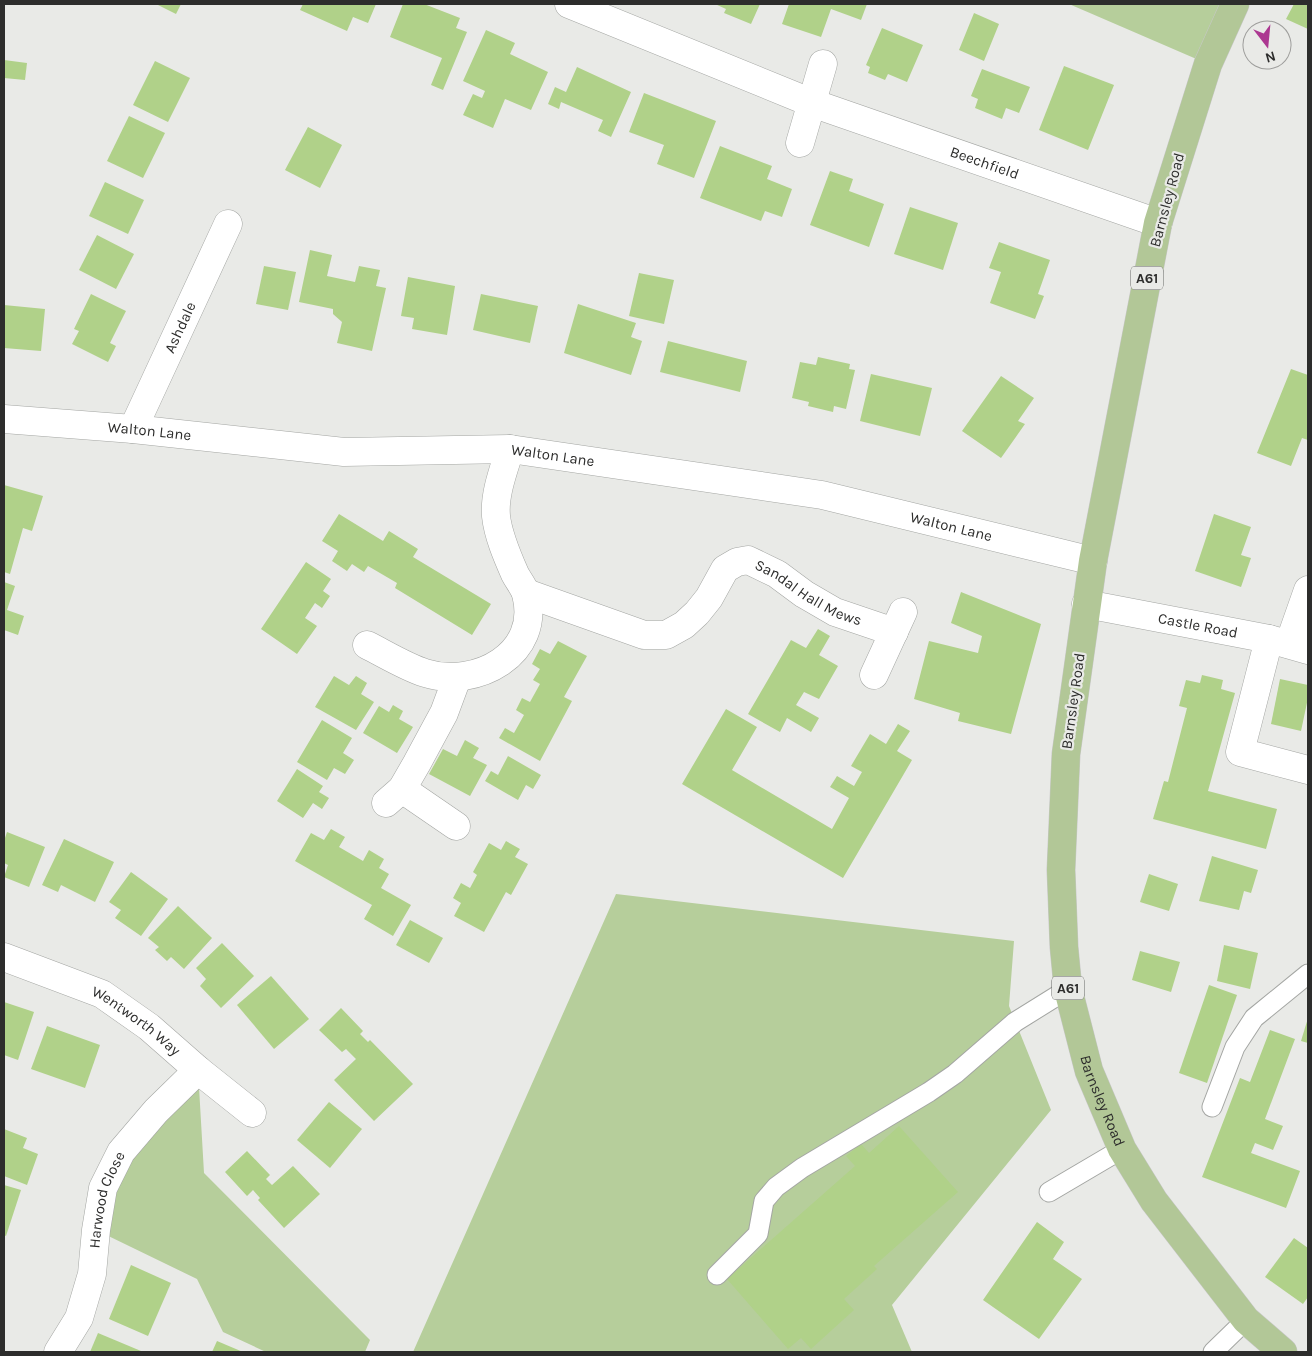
<svg xmlns="http://www.w3.org/2000/svg" width="1312" height="1356" viewBox="0 0 1312 1356" font-family="Karla,sans-serif">
  <style>
    .green { fill: #b6ce9b }
    .building { fill: #b0d189 }
    .lines { fill: none; stroke-linecap: round; stroke-linejoin: round }
    .lane-casing { stroke: #a4a6a3; stroke-width: 21 }
    .street-casing { stroke: #a4a6a3; stroke-width: 29 }
    .secondary-casing { stroke: #a4a6a3; stroke-width: 29 }
    .primary-casing { stroke: #c8c8c8; stroke-width: 29 }
    .lane { stroke: #fff; stroke-width: 19 }
    .street { stroke: #fff; stroke-width: 28 }
    .secondary { stroke: #fff; stroke-width: 28 }
    .primary { stroke: #b2c797; stroke-width: 28 }
    .labels { text-anchor: middle; dominant-baseline: central; stroke-width: 4.5; stroke-linejoin: round; paint-order: stroke }
    .shield { fill: #e9eae7; stroke: #656664; stroke-width: 1 }
    .shield-label { font-size: 14px; font-weight: bold; fill: #2d2d2c }
    .street-label { font-size: 15px; fill: #2d2d2c; stroke: #e9eae7 }
  </style>
  <rect width="100%" height="100%" fill="#e9eae7"/>
  <g class="green">
    <path d="M1069 4H1235L1208 64Z"/>
    <path d="M616 894 1014 941 1009 1006 1051 1110 892 1305 912 1352H413Z"/>
    <path d="M198 1070 204 1173 370 1340 365 1352H266L223 1332 197 1279 96 1230 103 1188Z"/>
  </g>
  <g class="building">
    <path d="M156 4H181L176 14Z"/>
    <path d="M303 4H376L368 23 353 17 347 31 300 10Z"/>
    <path d="M403 4H424L460 18 456 28 467 32 443 90 431 85 442 58 390 37Z"/>
    <path d="M715 4H760L751 24 724 13 726 9Z"/>
    <path d="M789 4H867L861 20 831 9 821 37 782 24Z"/>
    <path d="M1294 4H1308V29L1286 19Z"/>
    <path d="M974 13 999 24 984 61 959 50Z"/>
    <path d="M882 28 923 45 907 82 888 74 885 80 868 73 870 67 866 65Z"/>
    <path d="M486 30 515 43 510 54 548 72 531 110 505 99 493 128 463 115 473 94 482 98 485 91 463 81Z"/>
    <path d="M4 60 27 63 25 80 4 78Z"/>
    <path d="M155 61 190 78 168 122 133 105Z"/>
    <path d="M1064 66 1114 85 1088 150 1039 130Z"/>
    <path d="M577 67 631 92 611 137 598 131 603 120 561 102 559 109 548 104 555 87 566 92Z"/>
    <path d="M982 69 1030 87 1019 113 1006 108 1002 119 975 108 978 99 971 96Z"/>
    <path d="M644 93 716 121 694 178 657 164 664 145 629 132Z"/>
    <path d="M129 116 165 133 143 178 107 161Z"/>
    <path d="M308 127 342 145 320 188 285 170Z"/>
    <path d="M720 146 772 166 767 179 792 189 782 217 765 211 761 221 700 198Z"/>
    <path d="M830 171 853 179 849 191 884 204 869 247 810 225Z"/>
    <path d="M105 182 144 200 128 234 89 216Z"/>
    <path d="M910 207 958 223 943 270 894 254Z"/>
    <path d="M97 235 134 254 116 289 79 270Z"/>
    <path d="M999 242 1050 260 1038 294 1044 296 1035 319 990 303 1001 272 989 268Z"/>
    <path d="M310 250 332 255 327 276 355 282 359 266 380 270 376 286 386 288 372 351 337 343 342 322 333 314V309L299 302Z"/>
    <path d="M264 266 296 272 288 310 256 304Z"/>
    <path d="M639 273 674 280 664 324 629 316Z"/>
    <path d="M408 277 455 286 447 335 412 329 414 318 401 316Z"/>
    <path d="M91 294 126 311 110 343 116 346 108 362 72 344 79 331 74 329Z"/>
    <path d="M481 294 538 306 530 343 473 330Z"/>
    <path d="M578 304 636 323 631 337 642 341 631 375 564 353Z"/>
    <path d="M4 305 45 309 41 351 4 348Z"/>
    <path d="M668 341 747 361 740 392 660 372Z"/>
    <path d="M818 357 850 364 849 369 855 370 846 409 834 406 833 412 808 406 809 402 792 398 800 362 816 365Z"/>
    <path d="M1291 369 1308 375V440L1302 438 1291 466 1257 453Z"/>
    <path d="M871 374 932 388 920 436 860 421Z"/>
    <path d="M1001 376 1034 398 1018 421 1025 424 1001 458 962 431Z"/>
    <path d="M4 485 43 496 32 531 23 528 10 574 4 572Z"/>
    <path d="M339 514 383 541 389 531 418 549 413 557 491 604 472 635 395 588 397 583 368 566 364 572 352 564 347 571 332 561 338 551 322 541Z"/>
    <path d="M1214 514 1251 527 1241 555 1251 558 1241 587 1195 571Z"/>
    <path d="M306 562 331 579 323 591 330 596 322 608 315 603 305 618 317 626 297 654 261 629Z"/>
    <path d="M4 582 15 586 7 610 24 616 18 635 4 630Z"/>
    <path d="M961 592 1041 624 1011 734 958 721 960 713 914 699 929 641 978 653 982 636 951 623Z"/>
    <path d="M818 629 830 636 819 655 838 666 819 699 804 692 796 705 819 718 811 732 787 718 780 732 748 714 791 640 806 648Z"/>
    <path d="M558 641 587 656 564 697 572 701 540 761 499 738 505 728 514 733 524 715 516 710 522 698 530 702 540 684 533 680 540 669 532 664 540 649 550 654Z"/>
    <path d="M1202 675 1223 680 1221 689 1235 693 1208 791 1277 809 1266 849 1153 819 1164 781 1168 782 1187 708 1179 706 1186 680 1200 683Z"/>
    <path d="M334 676 349 685 356 676 367 683 361 694 374 702 356 730 315 707Z"/>
    <path d="M1280 679 1308 685V698L1301 731 1271 724Z"/>
    <path d="M393 705 403 711 399 719 413 727 397 753 363 733 379 706 389 712Z"/>
    <path d="M726 709 757 727 732 770 832 829 849 798 830 787 837 776 854 786 862 772 851 766 870 734 886 744 898 724 910 731 897 751 912 760 843 878 682 784Z"/>
    <path d="M322 720 352 738 343 753 354 760 345 774 334 768 327 780 297 762Z"/>
    <path d="M465 740 479 748 473 758 487 765 470 796 429 774 443 749 457 756Z"/>
    <path d="M508 756 541 775 533 789 526 785 518 800 485 781 491 771 498 775Z"/>
    <path d="M297 769 323 786 319 792 329 798 322 809 313 803 303 818 277 801Z"/>
    <path d="M331 829 345 837 339 847 363 861 369 850 384 859 379 868 389 874 381 888 411 905 393 936 364 919 372 905 295 861 311 833 324 840Z"/>
    <path d="M7 832 45 847 29 887 4 877 8 865 4 863V841Z"/>
    <path d="M64 839 114 862 95 902 61 885 58 892 42 885Z"/>
    <path d="M506 841 520 849 515 857 528 864 511 895 506 892 484 932 454 916 461 903 453 898 461 883 470 888 477 875 473 872 489 843 501 850Z"/>
    <path d="M1212 856 1258 870 1251 893 1244 891 1239 910 1199 901Z"/>
    <path d="M131 872 168 899 141 936 115 918 121 910 109 902Z"/>
    <path d="M1149 874 1178 884 1169 911 1140 902Z"/>
    <path d="M178 906 212 938 184 969 171 957 167 961 155 950 159 947 148 938Z"/>
    <path d="M410 920 443 938 429 963 396 945Z"/>
    <path d="M222 943 254 976 221 1008 200 986 206 979 196 968Z"/>
    <path d="M1224 945 1258 953 1250 989 1217 981Z"/>
    <path d="M1140 951 1180 962 1171 992 1132 980Z"/>
    <path d="M271 976 309 1019 274 1049 237 1005Z"/>
    <path d="M1209 985 1237 995 1207 1083 1179 1073Z"/>
    <path d="M4 1002 34 1012 18 1060 4 1055Z"/>
    <path d="M341 1008 363 1031 360 1034 368 1042 370 1040 413 1084 374 1121 334 1080 356 1059 346 1049 342 1052 319 1030Z"/>
    <path d="M1308 1018V1043L1301 1041Z"/>
    <path d="M47 1026 100 1045 85 1088 31 1069Z"/>
    <path d="M1270 1030 1295 1039 1265 1119 1283 1126 1273 1150 1255 1143 1251 1153 1300 1171 1286 1208 1202 1177 1240 1078 1250 1082Z"/>
    <path d="M329 1102 362 1129 330 1168 297 1140Z"/>
    <path d="M899 1126 958 1192 874 1266 877 1269 844 1299 854 1310 811 1349 801 1338 788 1349 727 1279 855 1166 846 1156 861 1144 869 1153Z"/>
    <path d="M4 1129 27 1138 23 1148 38 1154 27 1185 4 1176Z"/>
    <path d="M247 1151 270 1175 266 1179 272 1185 293 1166 320 1194 284 1228 258 1200 260 1198 253 1190 247 1196 225 1172Z"/>
    <path d="M4 1185 21 1190 6 1236 4 1235Z"/>
    <path d="M1037 1222 1064 1242 1053 1259 1082 1279 1039 1339 983 1300Z"/>
    <path d="M1294 1238 1308 1248V1297L1303 1304 1265 1277Z"/>
    <path d="M131 1265 171 1283 148 1336 109 1319Z"/>
    <path d="M98 1333 141 1351 140 1352H90Z"/>
    <path d="M217 1341 243 1352H212Z"/>
  </g>
  <g class="lines">
    <g class="lane-casing">
      <g id="lane">
        <path d="M1212 1107 1235 1047 1254 1018 1308 974"/>
        <path d="M1049 1192 1122 1149"/>
        <path d="M717 1275 758 1234 764 1201 776 1187 802 1168 929 1092 955 1074 1015 1022 1068 989"/>
        <path d="M1213 1352 1246 1320"/>
      </g>
    </g>
    <g class="street-casing">
      <g id="street">
        <path id="s1" d="M569 4 812 103 1158 223"/>
        <path d="M800 143 823 64"/>
        <path id="s2" d="M133 429 228 224"/>
        <path id="s3" d="M526 593 644 635H666L684 625 697 613 709 598 725 569 737 562 748 560 777 574 804 594 835 612 894 632"/>
        <path d="M1269 639 1240 752 1308 770"/>
        <path d="M1289 644 1308 590"/>
        <path d="M367 645C385 654 406 667 425 673 476 689 542 654 526 594 524 587 518 580 515 574 507 556 498 535 496 516 494 494 504 469 510 449"/>
        <path d="M874 675 903 612"/>
        <path d="M402 789 456 826"/>
        <path d="M386 803 402 789 417 763 444 713 457 678"/>
        <path id="s4" d="M4 957 102 994 149 1027 198 1070 252 1113"/>
        <path id="s5" d="M58 1352 79 1318 92 1274 96 1230 103 1188 121 1152 156 1111 198 1070"/>
      </g>
    </g>
    <g class="secondary-casing">
      <g id="secondary">
        <path id="s6" d="M4 419 133 429 344 452 510 449 822 495 1093 561"/>
        <path id="s7" d="M1086 604 1269 639 1308 650"/>
      </g>
    </g>
    <g class="primary-casing">
      <g id="primary">
        <path id="s8" d="M1235 4 1208 64 1158 223 1093 561 1066 754 1061 870 1064 947 1068 989 1089 1071 1122 1149 1154 1201 1246 1320 1283 1352"/>
      </g>
    </g>
    <use href="#lane" class="lane"/>
    <use href="#street" class="street"/>
    <use href="#secondary" class="secondary"/>
    <use href="#primary" class="primary"/>
  </g>
  <g class="labels">
    <g class="shield">
      <rect x="1131" y="266.5" width="32" height="23" rx="4"/>
      <rect x="1052" y="976.5" width="32" height="23" rx="4"/>
    </g>
    <g class="shield-label">
      <text x="1147" y="278">A61</text>
      <text x="1068" y="988">A61</text>
    </g>
    <g class="street-label">
      <text stroke="none"><textPath href="#s1" startOffset="445">Beechfield</textPath></text>
      <text transform="translate(1167 200) rotate(-75)">Barnsley Road</text>
      <text stroke="none"><textPath href="#s2" startOffset="112">Ashdale</textPath></text>
      <text stroke="none"><textPath href="#s6" startOffset="146">Walton Lane</textPath></text>
      <text stroke="none"><textPath href="#s6" startOffset="551">Walton Lane</textPath></text>
      <text stroke="none"><textPath href="#s6" startOffset="956">Walton Lane</textPath></text>
      <text stroke="none"><textPath href="#s3" startOffset="332">Sandal Hall Mews</textPath></text>
      <text stroke="none"><textPath href="#s7" startOffset="114">Castle Road</textPath></text>
      <text transform="translate(1073 701) rotate(-82)">Barnsley Road</text>
      <text stroke="none"><textPath href="#s4" startOffset="148">Wentworth Way</textPath></text>
      <text stroke="none"><textPath href="#s8" startOffset="1124">Barnsley Road</textPath></text>
      <text stroke="none"><textPath href="#s5" startOffset="162">Harwood Close</textPath></text>
    </g>
  </g>
  <rect width="1312" height="1356" fill="none" stroke="#2d2d2c" stroke-width="10"/>
  <g transform="translate(1267 45) rotate(164)"><circle r="24" fill="#e9eae7" stroke="#9e9e9c"/>
  <path d="M0-4L9 19L0 12L-9 19Z" fill="#ac3891"/>
  <text y="-8" font-size="14" font-weight="bold" text-anchor="middle" fill="#2d2d2c">N</text>
  </g>
</svg>
